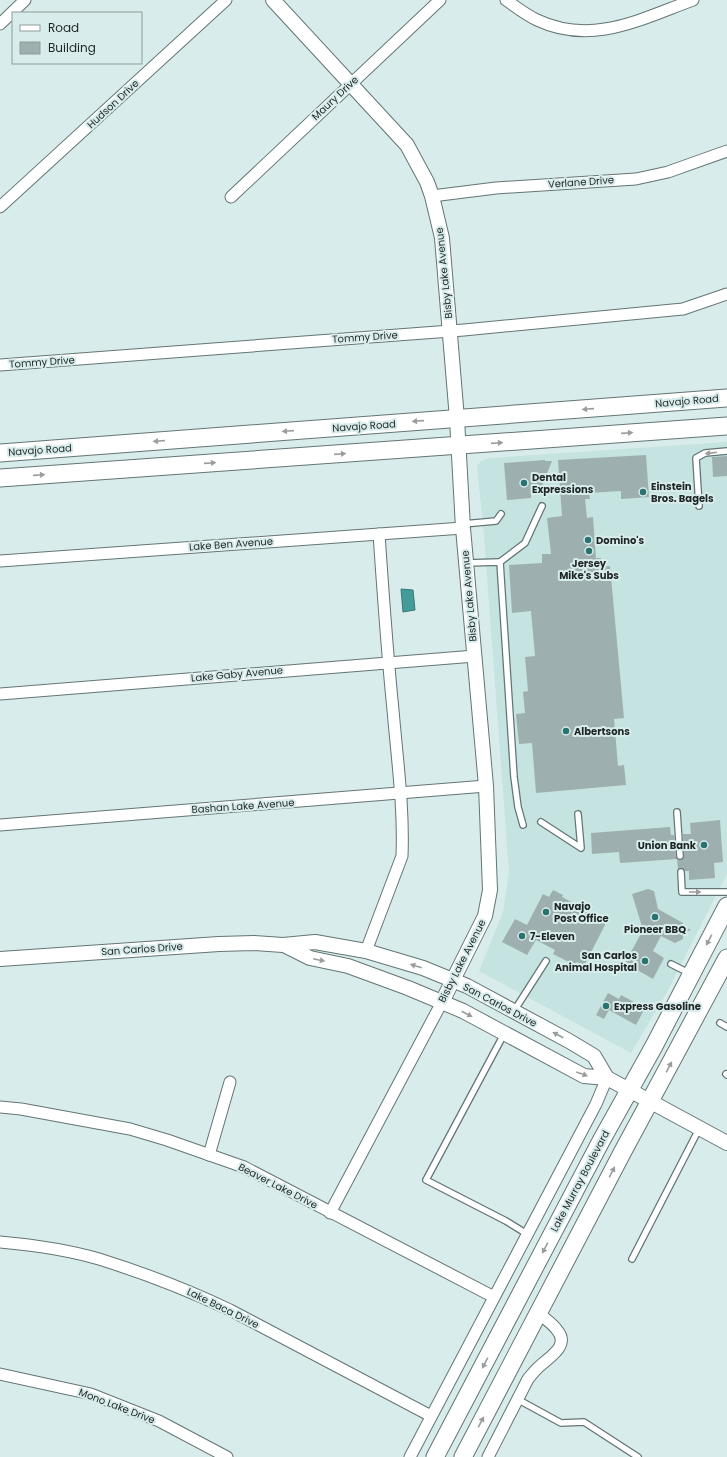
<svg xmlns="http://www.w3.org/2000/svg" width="727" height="1457" viewBox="0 0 727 1457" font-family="Poppins,sans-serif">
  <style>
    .built { fill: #c5e3e0 }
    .water { fill: #439c98; stroke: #387876 }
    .building { fill: #9db0af }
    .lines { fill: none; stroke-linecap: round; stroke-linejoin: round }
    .service-casing { stroke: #637574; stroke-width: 8 }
    .minor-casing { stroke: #637574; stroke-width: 13 }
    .tertiary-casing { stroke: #637574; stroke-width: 16 }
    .primary-casing { stroke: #637574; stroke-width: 19 }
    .service { stroke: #fff; stroke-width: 5.5 }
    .minor { stroke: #fff; stroke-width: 11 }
    .tertiary { stroke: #fff; stroke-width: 14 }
    .primary { stroke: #fff; stroke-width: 17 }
    .oneway { fill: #9a9d9d }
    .poi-dot { fill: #28726f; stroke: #d8eceb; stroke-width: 1.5 }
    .labels { text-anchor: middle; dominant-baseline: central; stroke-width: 4; stroke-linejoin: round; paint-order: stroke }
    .street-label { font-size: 10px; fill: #1e2525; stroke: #d8eceb }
    .poi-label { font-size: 10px; font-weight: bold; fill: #1e2525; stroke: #d8eceb; text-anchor: start }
  </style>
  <rect width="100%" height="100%" fill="#d8eceb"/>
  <path class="built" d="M727 442V874L666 994 631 1053 479 971 503 912 509 872 484 536 477 466 481 461 490 458Z"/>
  <path class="water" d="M401 589 413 590 415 610 403 612Z"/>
  <g class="building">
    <path d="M646 455 649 497 621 499V491L589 493 590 499H585L587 518 593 517 596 558H601L602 567 610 566 624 718 614 719 618 766 624 765 626 785 536 793 532 743 519 744 516 714 525 713 523 692 528 691 525 657 535 656 531 611 512 613 509 565 542 563V554H551L547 518 562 516 558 460Z"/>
    <path d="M727 456V476L713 477 712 457Z"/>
    <path d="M545 460V461H552L540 491 531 492V498L507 500 504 463Z"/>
    <path d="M720 820 723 862 714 863 715 878 689 880V871H685L681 868 678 869 677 859 620 863 619 852 592 854 591 833 670 827 671 835H674L676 857 678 860H681L684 856 683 834H691L690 823Z"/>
    <path d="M648 889 654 891 658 909 683 923V926L691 930 683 933V939L675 943 661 936 653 951 664 958 653 979 625 963 643 930 632 894Z"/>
    <path d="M553 890 563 895 562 897 607 921 584 966 577 962 575 965 553 954 555 950 536 940 527 955 502 942 515 919 527 925 543 894 549 897Z"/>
    <path d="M608 993 619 999 621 995 645 1008 636 1025 609 1010 604 1019 596 1015Z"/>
  </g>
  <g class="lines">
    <g class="service-casing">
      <g id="service">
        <path d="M699 506 696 458 705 453 727 451"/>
        <path d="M463 524 496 521 501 514"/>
        <path d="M500 562 525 543 542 506"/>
        <path d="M466 563 500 562 514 777 518 807 523 825"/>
        <path d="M677 812 680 856"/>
        <path d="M541 822 581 848 578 814"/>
        <path d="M681 872 682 892H727"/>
        <path d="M671 964 689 973"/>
        <path d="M514 1011 546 961"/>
        <path d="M720 1023 727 1027"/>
        <path d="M504 1034 426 1180 506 1221 527 1234"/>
        <path d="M726 1074 727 1075"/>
        <path d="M632 1259 699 1129"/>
        <path d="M517 1399 561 1423 584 1422 638 1457"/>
      </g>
    </g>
    <g class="minor-casing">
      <g id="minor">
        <path d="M506 0C516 7 526 15 537 20 592 46 641 19 693 0"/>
        <path d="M0 24 25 0"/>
        <path d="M432 196 496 188 636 179 668 172 727 151"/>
        <path d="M231 197 440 0"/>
        <path d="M0 207 226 0"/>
        <path d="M0 365 464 330 683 309 727 294"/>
        <path d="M0 561 463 528"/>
        <path d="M0 694 475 656"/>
        <path d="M0 825 486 786"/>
        <path d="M366 951 402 856C404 807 397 758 393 710 387 651 383 592 379 534"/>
        <path d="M0 1107 21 1109 130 1129 167 1140 244 1167 494 1297"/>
        <path d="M209 1155 230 1082"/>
        <path d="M330 1213 442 1002"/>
        <path d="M0 1242C33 1245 68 1250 99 1259 144 1273 188 1290 230 1310L431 1416"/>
        <path d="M0 1374 91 1394 159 1421 227 1457"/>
        <path d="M410 1457 596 1104 607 1078"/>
        <path d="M488 1457 528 1379C532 1374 536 1369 541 1365 551 1356 570 1345 557 1330 552 1323 544 1318 538 1313"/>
      </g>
    </g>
    <g class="tertiary-casing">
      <g id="tertiary">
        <path d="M273 0 407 145 427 182 432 196 442 238 457 419 463 528 486 786 490 890 485 916 442 1002"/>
        <path d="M284 945 310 958 348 966 408 988 463 1011 584 1076 607 1078 727 1143"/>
        <path d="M0 959 219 944 254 943 283 945 315 942 366 951 423 968 467 986 569 1041 594 1056 607 1078"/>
      </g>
    </g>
    <g class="primary-casing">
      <g id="primary">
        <path d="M0 453 727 398"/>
        <path d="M0 478 727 426"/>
        <path d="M435 1457 601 1141 654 1046 727 906"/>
        <path d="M463 1457 622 1153 727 958"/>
      </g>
    </g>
    <use href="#service" class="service"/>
    <use href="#minor" class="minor"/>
    <use href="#tertiary" class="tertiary"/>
    <use href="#primary" class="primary"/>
  </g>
  <defs><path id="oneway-solid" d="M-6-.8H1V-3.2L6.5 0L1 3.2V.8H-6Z"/></defs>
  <g class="oneway">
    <use href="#oneway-solid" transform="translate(588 409) rotate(176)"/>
    <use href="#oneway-solid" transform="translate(418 421) rotate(176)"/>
    <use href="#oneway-solid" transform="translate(288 431) rotate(176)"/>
    <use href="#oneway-solid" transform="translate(627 433) rotate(-4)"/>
    <use href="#oneway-solid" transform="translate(159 441) rotate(176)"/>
    <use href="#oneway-solid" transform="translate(497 443) rotate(-4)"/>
    <use href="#oneway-solid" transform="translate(711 453) rotate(173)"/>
    <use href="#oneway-solid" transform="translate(340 454) rotate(-4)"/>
    <use href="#oneway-solid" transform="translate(210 463) rotate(-4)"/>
    <use href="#oneway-solid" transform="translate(39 475) rotate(-4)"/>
    <use href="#oneway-solid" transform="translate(695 892)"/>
    <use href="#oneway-solid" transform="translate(709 940) rotate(118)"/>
    <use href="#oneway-solid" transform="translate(319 960) rotate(12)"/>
    <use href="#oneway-solid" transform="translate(416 966) rotate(-163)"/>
    <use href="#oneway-solid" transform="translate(467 1014) rotate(28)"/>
    <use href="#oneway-solid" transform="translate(558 1035) rotate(-152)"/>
    <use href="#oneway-solid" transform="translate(669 1067) rotate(-62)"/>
    <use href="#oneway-solid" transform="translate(582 1074) rotate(20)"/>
    <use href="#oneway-solid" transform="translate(612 1172) rotate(-63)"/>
    <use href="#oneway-solid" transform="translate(545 1248) rotate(118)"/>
    <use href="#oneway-solid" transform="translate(485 1363) rotate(118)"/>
    <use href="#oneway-solid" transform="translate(481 1422) rotate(-62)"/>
  </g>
  <g class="poi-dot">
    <circle cx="524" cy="483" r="4"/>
    <circle cx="643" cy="492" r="4"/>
    <circle cx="588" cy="540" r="4"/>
    <circle cx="589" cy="551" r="4"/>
    <circle cx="566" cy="731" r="4"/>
    <circle cx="704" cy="845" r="4"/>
    <circle cx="546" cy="912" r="4"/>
    <circle cx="655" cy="917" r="4"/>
    <circle cx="522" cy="936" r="4"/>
    <circle cx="645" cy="961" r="4"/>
    <circle cx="606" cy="1006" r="4"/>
  </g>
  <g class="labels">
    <g class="street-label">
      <text transform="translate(335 98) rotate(-43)">Maury Drive</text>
      <text transform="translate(113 104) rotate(-43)">Hudson Drive</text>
      <text transform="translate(581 182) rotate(-4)">Verlane Drive</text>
      <text transform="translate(444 273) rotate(-96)">Bisby Lake Avenue</text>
      <text transform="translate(365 337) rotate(-4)">Tommy Drive</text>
      <text transform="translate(42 362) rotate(-4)">Tommy Drive</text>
      <text transform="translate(687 401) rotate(-5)">Navajo Road</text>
      <text transform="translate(364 426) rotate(-4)">Navajo Road</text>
      <text transform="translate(40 450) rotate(-4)">Navajo Road</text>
      <text transform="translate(231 544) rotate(-4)">Lake Ben Avenue</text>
      <text transform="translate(469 596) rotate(-95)">Bisby Lake Avenue</text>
      <text transform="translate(237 674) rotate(-5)">Lake Gaby Avenue</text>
      <text transform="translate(243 806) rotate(-4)">Bashan Lake Avenue</text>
      <text transform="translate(142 949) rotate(-4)">San Carlos Drive</text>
      <text transform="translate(462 961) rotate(-63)">Bisby Lake Avenue</text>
      <text transform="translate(500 1005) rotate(28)">San Carlos Drive</text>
      <text transform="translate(580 1181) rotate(-62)">Lake Murray Boulevard</text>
      <text transform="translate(278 1186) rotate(27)">Beaver Lake Drive</text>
      <text transform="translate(223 1308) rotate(26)">Lake Baca Drive</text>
      <text transform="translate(117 1406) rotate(21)">Mono Lake Drive</text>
    </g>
    <g class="poi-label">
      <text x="532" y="477">Dental<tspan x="532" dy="12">Expressions</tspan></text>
      <text x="651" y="486">Einstein<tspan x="651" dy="12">Bros. Bagels</tspan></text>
      <text x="596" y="540">Domino's</text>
      <text x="589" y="563" text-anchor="middle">Jersey<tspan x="589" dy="12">Mike's Subs</tspan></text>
      <text x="574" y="731">Albertsons</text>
      <text x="696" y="845" text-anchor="end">Union Bank</text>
      <text x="554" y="906">Navajo<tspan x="554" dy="12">Post Office</tspan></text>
      <text x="655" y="929" text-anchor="middle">Pioneer BBQ</text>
      <text x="530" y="936">7-Eleven</text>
      <text x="637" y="955" text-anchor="end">San Carlos<tspan x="637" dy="12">Animal Hospital</tspan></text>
      <text x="614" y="1006">Express Gasoline</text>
    </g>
  </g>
  <rect x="12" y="12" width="130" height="52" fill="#d8eceb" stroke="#8e9c9c"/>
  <rect x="20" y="25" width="20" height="6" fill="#ffffff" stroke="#8e9c9c"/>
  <text x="48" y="32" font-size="12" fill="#1e2525">Road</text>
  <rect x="20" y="42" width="20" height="12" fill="#9db0af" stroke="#8e9c9c"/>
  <text x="48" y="52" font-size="12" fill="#1e2525">Building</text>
</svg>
